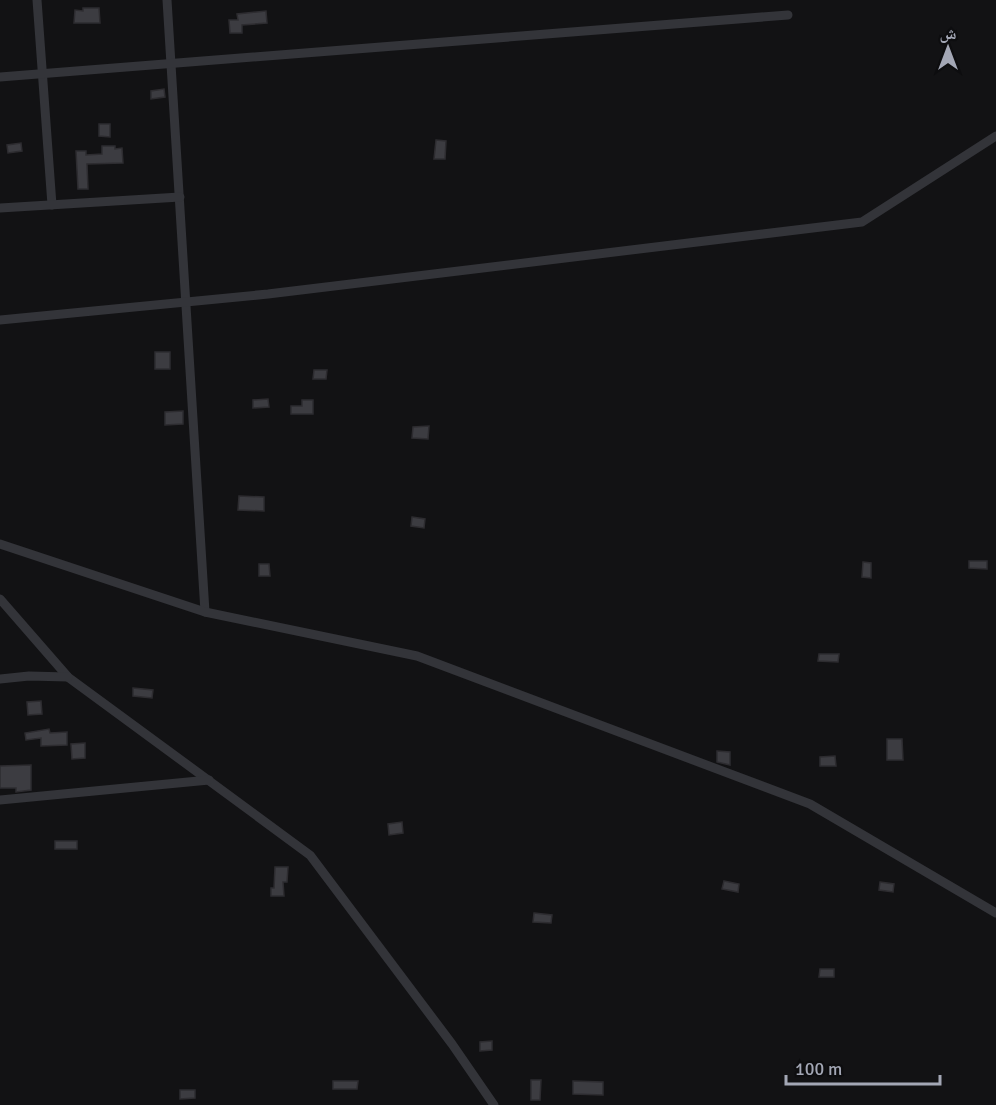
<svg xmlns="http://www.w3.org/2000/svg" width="996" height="1105" viewBox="0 0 996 1105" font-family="Signika,'Noto Naskh Arabic',sans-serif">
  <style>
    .building { fill: #3c3c41; stroke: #2d2c30; stroke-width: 1.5 }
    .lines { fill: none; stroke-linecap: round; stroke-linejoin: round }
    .street { stroke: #333439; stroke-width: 9 }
  </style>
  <rect width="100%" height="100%" fill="#121214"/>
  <g class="building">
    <path d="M83 8H99L100 23H74L75 10 83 11Z"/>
    <path d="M266 11 267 23 242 25V33H230L229 20H238L237 14Z"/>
    <path d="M164 89 165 97 151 99V91Z"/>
    <path d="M99 124H110V137L99 136Z"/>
    <path d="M436 140 446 141 445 159H434Z"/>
    <path d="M21 143 22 151 8 153 7 145Z"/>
    <path d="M102 146H115V149L122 148 123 163 87 164 88 189H78L76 151H86V155L102 154Z"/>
    <rect x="155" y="352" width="15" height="17"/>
    <path d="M314 370H327L326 379H313Z"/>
    <path d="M268 399 269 407 253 408V400Z"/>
    <path d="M302 400H313V414H291V406H302Z"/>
    <path d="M183 411V424L165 425V412Z"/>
    <path d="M429 426 428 439 412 438 413 427Z"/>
    <path d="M239 496 264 497V511L238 510Z"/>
    <path d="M412 517 425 519 424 528 411 526Z"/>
    <path d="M969 561H987V569L969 568Z"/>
    <path d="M863 562 871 563V578L862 577Z"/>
    <path d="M259 564H269L270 576H259Z"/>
    <path d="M819 654H839L838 662 818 661Z"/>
    <path d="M133 688 153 690 152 698 133 696Z"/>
    <path d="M41 701 42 714 28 715 27 702Z"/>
    <path d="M49 729 50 733 67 732V745L41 746V738L26 740 25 733Z"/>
    <path d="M887 739H902L903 760H887Z"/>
    <path d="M85 743V758L72 759 71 744Z"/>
    <path d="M717 751 730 752V765L717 762Z"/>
    <path d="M835 756 836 766H820V757Z"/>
    <path d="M31 765V790L16 792V788H0V766Z"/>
    <path d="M402 822 403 833 389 835 388 824Z"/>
    <rect x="55" y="841" width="22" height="8"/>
    <path d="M275 867H288L287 882H283L284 896H271V888H274Z"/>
    <path d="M724 881 739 884 738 892 722 889Z"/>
    <path d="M880 882 894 884 893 892 879 890Z"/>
    <path d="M534 913 552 915 551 923 533 922Z"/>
    <path d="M820 969H834V977H819Z"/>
    <path d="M492 1041V1050L480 1051V1042Z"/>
    <path d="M531 1080H541L540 1100H531Z"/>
    <path d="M333 1081H358L357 1089H333Z"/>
    <path d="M573 1081 603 1082V1095L573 1094Z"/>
    <path d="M180 1090H195V1098L180 1099Z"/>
  </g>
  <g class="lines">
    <g class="street">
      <path d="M37 0 52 205"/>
      <path d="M167 0 205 612"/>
      <path d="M0 77 788 15"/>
      <path d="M0 208 180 197"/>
      <path d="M0 320 268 294 862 222 996 136"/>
      <path d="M0 544 205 612 417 656 810 804 996 913"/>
      <path d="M0 599 68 677 310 855 452 1044 494 1105"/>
      <path d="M0 679 29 676 68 677"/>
      <path d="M0 800 209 780"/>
    </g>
  </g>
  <g transform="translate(948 48)" stroke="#0d0d0f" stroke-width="4.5" paint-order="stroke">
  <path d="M0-4.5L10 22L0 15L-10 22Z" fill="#a3a7b5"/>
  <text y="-9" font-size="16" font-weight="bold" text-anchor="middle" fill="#a3a7b5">ش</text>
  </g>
  <path d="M786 1075v9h154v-9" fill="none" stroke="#a3a7b5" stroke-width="3"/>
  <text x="795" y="1075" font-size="18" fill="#a3a7b5" stroke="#0d0d0f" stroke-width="4.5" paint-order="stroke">100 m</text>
</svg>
